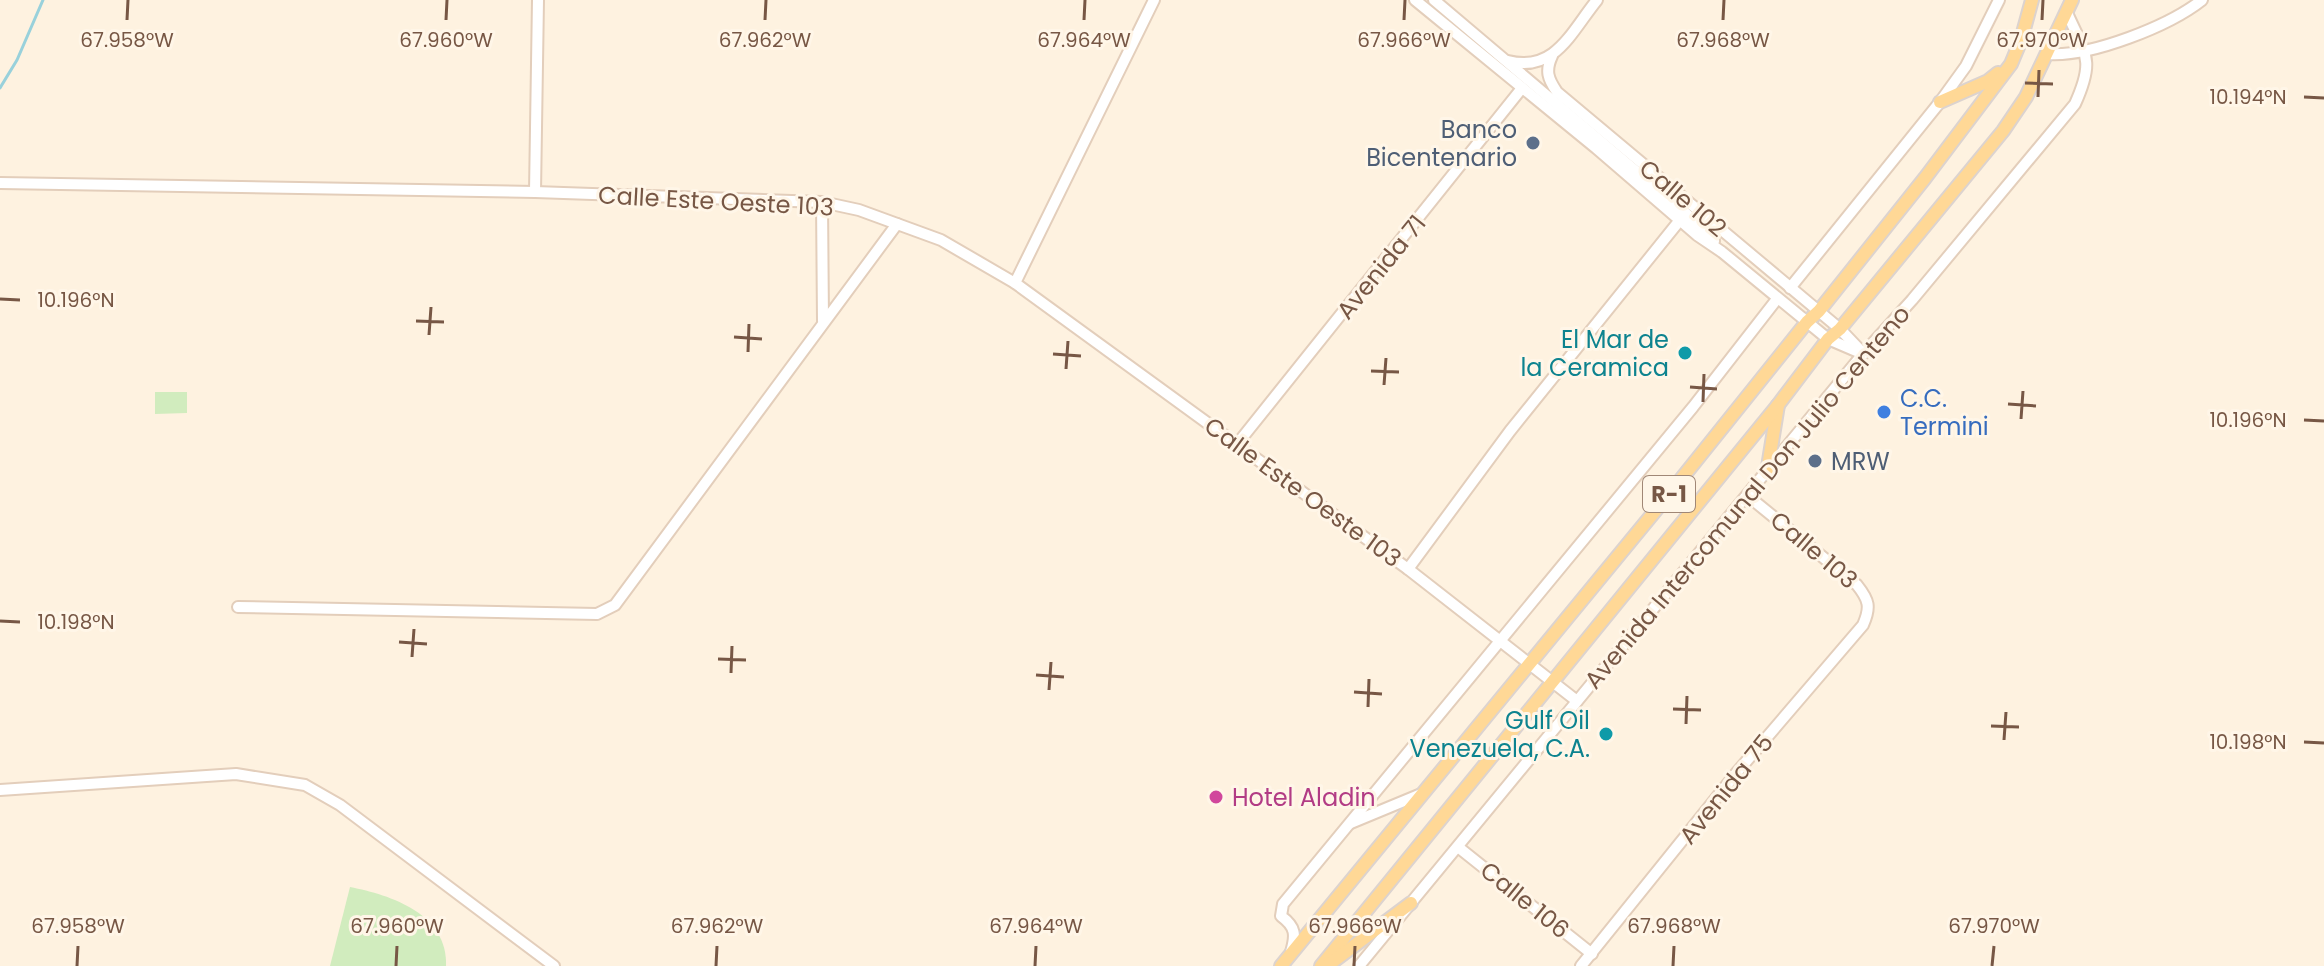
<svg xmlns="http://www.w3.org/2000/svg" width="2324" height="966" viewBox="0 0 2324 966" font-family="Poppins,sans-serif">
  <style>
    .park { fill: #d1ecbe }
    .lines { fill: none; stroke-linecap: round; stroke-linejoin: round }
    .stream { stroke: #99d1db; stroke-width: 3 }
    .minor-casing { stroke: #e3cebb; stroke-width: 14 }
    .major-casing { stroke: #dcd3cf; stroke-width: 16 }
    .minor { stroke: #fff; stroke-width: 10 }
    .major { stroke: #ffd896; stroke-width: 12 }
    .ticks { fill: none; stroke: #775745; stroke-width: 3 }
    .service-dot { fill: #5c6f8a; stroke: #fff6e8; stroke-width: 3 }
    .culture-dot { fill: #0f9aa8; stroke: #fff6e8; stroke-width: 3 }
    .shop-dot { fill: #3f7fe0; stroke: #fff6e8; stroke-width: 3 }
    .hotel-dot { fill: #d1479c; stroke: #fff6e8; stroke-width: 3 }
    .labels { text-anchor: middle; dominant-baseline: central; stroke-width: 6; stroke-linejoin: round; paint-order: stroke }
    .shield { fill: #fff6e8; stroke: #a08776; stroke-width: 2 }
    .shield-label { font-size: 22px; font-weight: bold; fill: #775745 }
    .service-label { font-size: 24px; fill: #4e5e75; stroke: #fff6e8; text-anchor: end }
    .street-label { font-size: 24px; fill: #775745; stroke: #fff6e8 }
    .culture-label { font-size: 24px; fill: #0d838f; stroke: #fff6e8; text-anchor: end }
    .shop-label { font-size: 24px; fill: #366cbe; stroke: #fff6e8; text-anchor: start }
    .hotel-label { font-size: 24px; fill: #b23c85; stroke: #fff6e8; text-anchor: start }
    .ticks-label { font-size: 20px; text-anchor: middle; fill: #775745; stroke: #fff6e8; stroke-width: 6; stroke-linejoin: round; paint-order: stroke }
  </style>
  <rect width="100%" height="100%" fill="#fef2e0"/>
  <g class="park">
    <path d="M155 392H187V413L155 414Z"/>
    <path d="M350 887C391 895 448 914 446 966H330Z"/>
  </g>
  <g class="lines">
    <path class="stream" d="M0 88 17 60 43 0"/>
    <g class="minor-casing">
      <g id="minor">
        <path d="M1415 0 1596 148 1697 235 1722 252 1828 339 1863 354"/>
        <path d="M1434 0 1702 227 1714 241"/>
        <path d="M2048 54C2091 57 2169 26 2202 0"/>
        <path d="M1552 56C1545 71 1548 79 1557 92L1840 329 1859 349"/>
        <path d="M1508 61C1555 73 1571 32 1597 0"/>
        <path d="M0 183 535 192 822 202 859 210 941 240 1015 283 1408 569 1577 701"/>
        <path d="M535 192 538 0"/>
        <path d="M822 202 823 321"/>
        <path d="M1015 283 1154 0"/>
        <path d="M1790 288 1940 102 1966 66 1999 0"/>
        <path d="M1238 443 1522 88"/>
        <path d="M1408 569 1510 431 1680 220"/>
        <path d="M238 607 597 614 615 605 897 224"/>
        <path d="M0 790 236 774 305 785 340 805 554 966"/>
        <path d="M1351 823 1421 794"/>
        <path d="M1458 847 1592 954"/>
        <path d="M1291 952C1296 935 1296 927 1281 916L1283 904 1693 407 1777 299"/>
        <path d="M1359 966 1863 354 1912 300 2075 104C2095 60 2086 55 2067 13"/>
        <path d="M1581 966 1738 771 1863 625C1871 607 1869 600 1857 585L1748 496"/>
      </g>
    </g>
    <g class="major-casing">
      <g id="major">
        <path d="M1940 102 1988 81 1998 73"/>
        <path d="M1767 473 1778 405"/>
        <path d="M1281 966 1674 488 1807 322 1819 311 1925 178 2011 64 2021 40 2032 0"/>
        <path d="M1321 966 1778 405 1828 339 1840 329 2003 131 2026 97 2072 0"/>
        <path d="M1327 966 1411 903"/>
      </g>
    </g>
    <use href="#minor" class="minor"/>
    <use href="#major" class="major"/>
  </g>
  <path class="ticks" d="M127 20 128 0M446 20 447 0M765 20 766 0M1084 20 1085 0M1404 20 1405 0M1723 20 1724 0M2042 20 2043 0M2025 83 2053 84M2038 97 2039 70M2304 97 2324 98M0 299 20 300M416 321 444 322M429 335 431 307M734 337 762 339M748 352 749 324M1053 354 1081 356M1066 369 1068 341M1371 371 1399 372M1384 385 1386 358M1690 387 1717 389M1703 402 1704 374M2008 404 2036 406M2021 419 2023 391M2304 420 2324 421M0 621 20 622M399 642 427 644M412 657 414 629M718 659 746 660M731 673 732 646M1036 675 1064 677M1049 690 1051 662M1354 692 1382 694M1368 707 1369 679M1673 709 1701 710M1686 724 1687 696M1991 726 2019 727M2004 740 2006 712M2304 742 2324 743M77 966 78 946M396 966 397 946M716 966 717 946M1035 966 1036 946M1354 966 1355 946M1673 966 1674 946M1992 966 1994 946"/>
  <g class="service-dot">
    <circle cx="1533" cy="143" r="8"/>
    <circle cx="1815" cy="461" r="8"/>
  </g>
  <g class="culture-dot">
    <circle cx="1685" cy="353" r="8"/>
    <circle cx="1606" cy="734" r="8"/>
  </g>
  <circle class="shop-dot" cx="1884" cy="412" r="8"/>
  <circle class="hotel-dot" cx="1216" cy="797" r="8"/>
  <g class="labels">
    <rect class="shield" x="1643" y="476" width="52" height="36" rx="6"/>
    <g class="shield-label">
      <text x="1669" y="494">R-1</text>
    </g>
    <g class="service-label">
      <text x="1517" y="129">Banco<tspan x="1517" dy="28">Bicentenario</tspan></text>
      <text x="1831" y="461" text-anchor="start">MRW</text>
    </g>
    <g class="street-label">
      <text transform="translate(1683 198) rotate(40)">Calle 102</text>
      <text transform="translate(716 201) rotate(3)">Calle Este Oeste 103</text>
      <text transform="translate(1381 267) rotate(-51)">Avenida 71</text>
      <text transform="translate(1303 492) rotate(36)">Calle Este Oeste 103</text>
      <text transform="translate(1747 497) rotate(-50)">Avenida Intercomunal Don Julio Centeno</text>
      <text transform="translate(1814 550) rotate(40)">Calle 103</text>
      <text transform="translate(1726 789) rotate(-51)">Avenida 75</text>
      <text transform="translate(1525 900) rotate(39)">Calle 106</text>
    </g>
    <g class="culture-label">
      <text x="1669" y="339">El Mar de<tspan x="1669" dy="28">la Ceramica</tspan></text>
      <text x="1590" y="720">Gulf Oil<tspan x="1590" dy="28">Venezuela, C.A.</tspan></text>
    </g>
    <g class="shop-label">
      <text x="1900" y="398">C.C.<tspan x="1900" dy="28">Termini</tspan></text>
    </g>
    <g class="hotel-label">
      <text x="1232" y="797">Hotel Aladin</text>
    </g>
  </g>
  <g class="ticks-label">
    <text x="127" y="47">67.958°W</text>
    <text x="446" y="47">67.960°W</text>
    <text x="765" y="47">67.962°W</text>
    <text x="1084" y="47">67.964°W</text>
    <text x="1404" y="47">67.966°W</text>
    <text x="1723" y="47">67.968°W</text>
    <text x="2042" y="47">67.970°W</text>
    <text x="2248" y="104">10.194°N</text>
    <text x="76" y="307">10.196°N</text>
    <text x="2248" y="427">10.196°N</text>
    <text x="76" y="629">10.198°N</text>
    <text x="2248" y="749">10.198°N</text>
    <text x="78" y="933">67.958°W</text>
    <text x="397" y="933">67.960°W</text>
    <text x="717" y="933">67.962°W</text>
    <text x="1036" y="933">67.964°W</text>
    <text x="1355" y="933">67.966°W</text>
    <text x="1674" y="933">67.968°W</text>
    <text x="1994" y="933">67.970°W</text>
  </g>
</svg>
